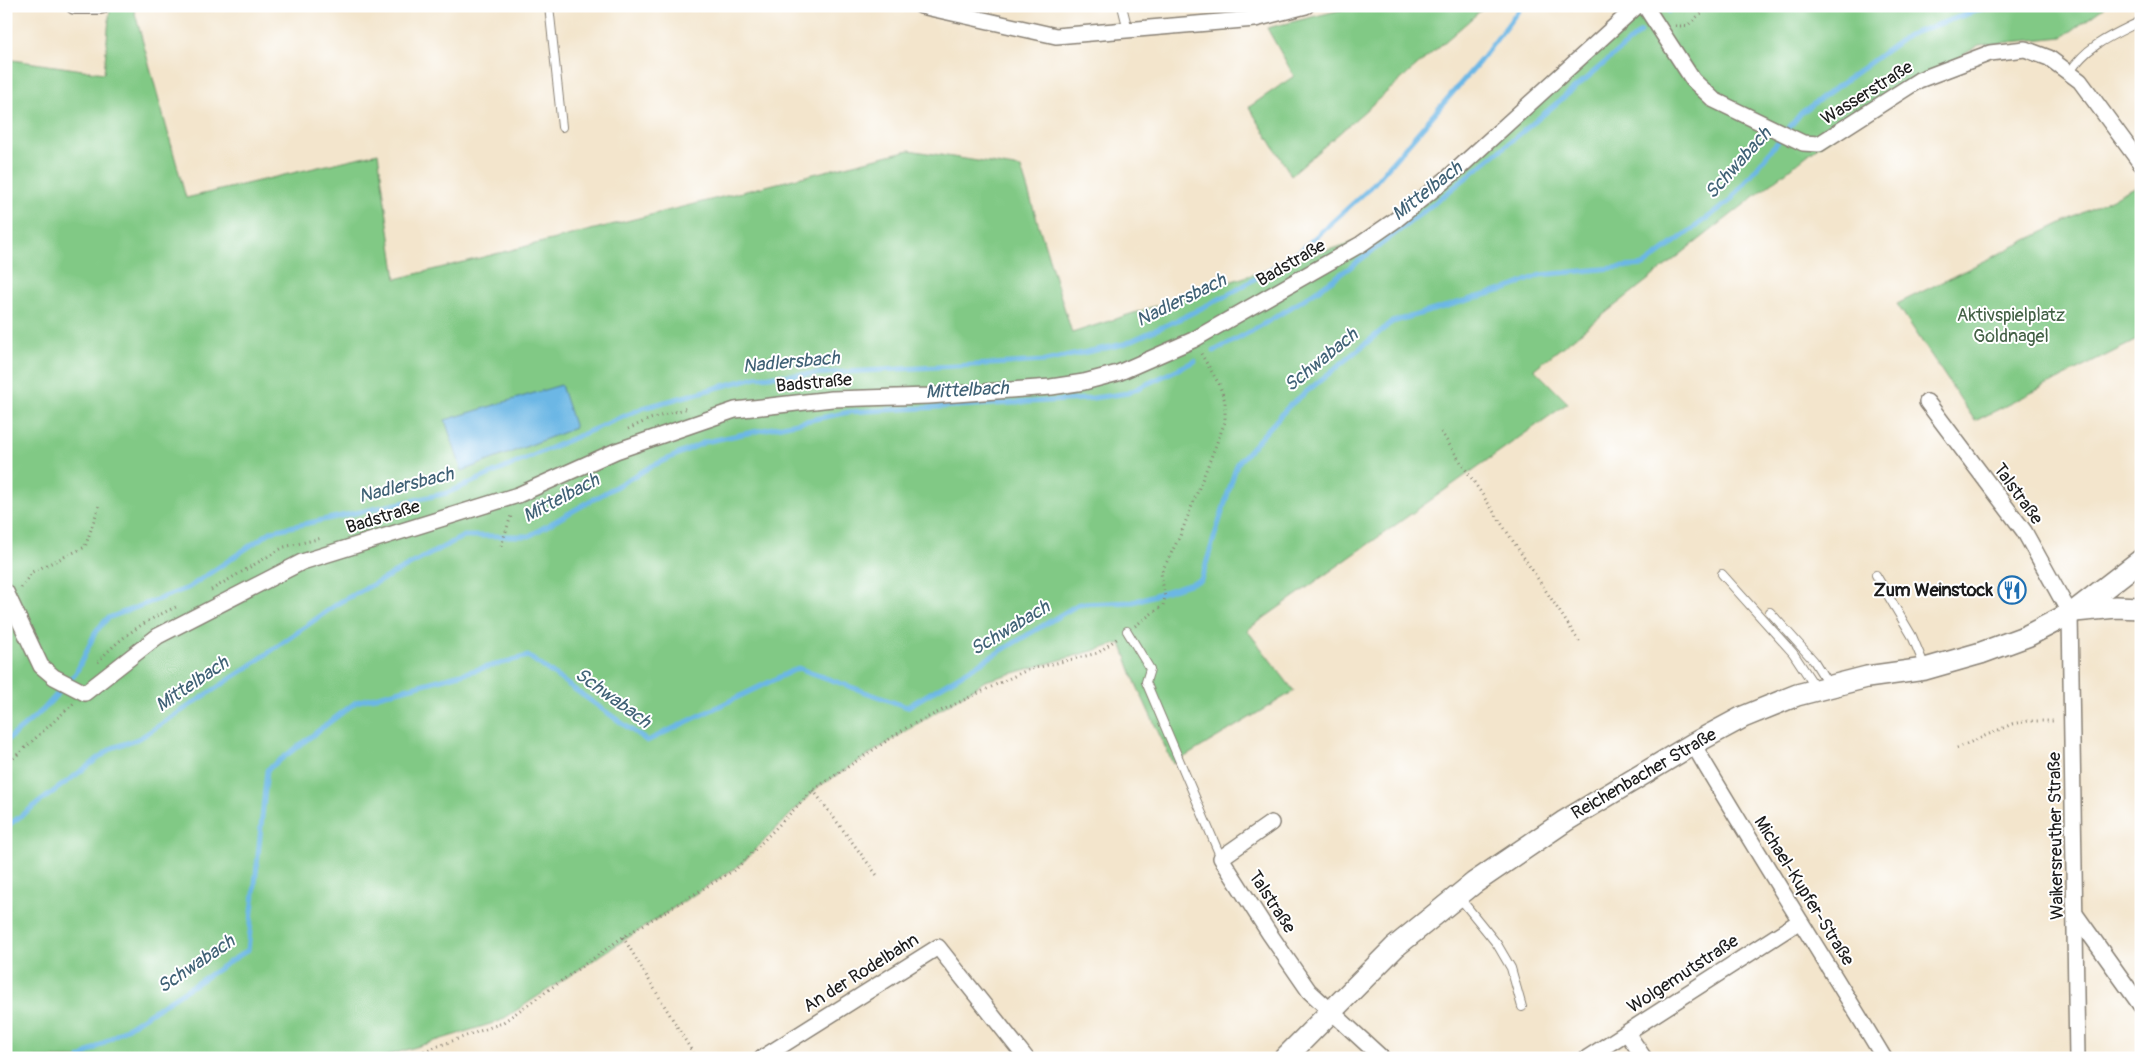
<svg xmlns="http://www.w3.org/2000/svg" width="2147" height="1064" viewBox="0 0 2147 1064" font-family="Pangolin,sans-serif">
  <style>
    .green { fill: #81c985; stroke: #4e7250 }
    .water { fill: #6cb7e5; stroke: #446a80 }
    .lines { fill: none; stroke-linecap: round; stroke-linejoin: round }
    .stream { stroke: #6cb7e5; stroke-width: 5 }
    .lane-casing { stroke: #888074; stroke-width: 10 }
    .street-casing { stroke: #888074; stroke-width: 18 }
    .secondary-casing { stroke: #888074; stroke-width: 24 }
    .path { stroke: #888074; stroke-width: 3; stroke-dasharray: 1 4; stroke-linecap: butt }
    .lane { stroke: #fff; stroke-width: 8 }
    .street { stroke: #fff; stroke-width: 15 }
    .secondary { stroke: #fff; stroke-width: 21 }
    .labels { text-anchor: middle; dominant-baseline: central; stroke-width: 4; stroke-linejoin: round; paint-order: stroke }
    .street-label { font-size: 18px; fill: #1c1c1c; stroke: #fff }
    .park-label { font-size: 18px; fill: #446146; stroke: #fff }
    .poi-label { font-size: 18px; font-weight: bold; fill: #1c1c1c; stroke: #fff; text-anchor: end }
    .water-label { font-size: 19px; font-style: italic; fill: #406276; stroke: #fff }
  </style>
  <rect width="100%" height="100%" fill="#fff"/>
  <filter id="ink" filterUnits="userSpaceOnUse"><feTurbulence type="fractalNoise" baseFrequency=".02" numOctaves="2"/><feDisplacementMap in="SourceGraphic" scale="10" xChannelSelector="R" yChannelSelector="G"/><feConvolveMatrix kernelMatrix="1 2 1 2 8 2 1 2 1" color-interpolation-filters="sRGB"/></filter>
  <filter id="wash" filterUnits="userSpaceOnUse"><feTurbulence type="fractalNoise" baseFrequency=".0096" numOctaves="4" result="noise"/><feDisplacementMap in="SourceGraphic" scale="20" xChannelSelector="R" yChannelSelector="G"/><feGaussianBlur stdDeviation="1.12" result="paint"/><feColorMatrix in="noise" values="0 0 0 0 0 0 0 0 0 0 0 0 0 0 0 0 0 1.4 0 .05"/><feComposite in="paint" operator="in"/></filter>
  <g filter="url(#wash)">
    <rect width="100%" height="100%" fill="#f3e5cc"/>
    <g class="green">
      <path d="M133 6 186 198 378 153 396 279 909 150 1021 168 1072 333 1359 240 1640 6H2106L2063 37 1979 45 1819 146 1534 369 1568 403 1247 630 1294 691 1173 764 1136 684 1121 643 985 681 818 787 741 864 500 1021 380 1058H6V59L104 73 110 7Z"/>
      <path d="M1357 6H1486L1291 175 1249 107 1294 76 1267 28Z"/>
      <path d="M2141 184V338L1975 421 1897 304Z"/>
    </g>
    <path class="water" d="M561 385 575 428 462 471 445 420Z"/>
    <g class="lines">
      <g class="stream">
        <path d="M1669 11 1674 6"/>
        <path d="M1214 351C1290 313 1353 267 1419 215 1495 156 1568 94 1641 32"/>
        <path d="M6 741 43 710 76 673 96 631 108 618 188 588 272 531 447 493 643 408 756 377 1045 361 1124 344 1182 318 1235 291 1301 250 1370 188 1480 61 1522 6"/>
        <path d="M6 827 112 748 140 738 247 668 340 602 464 536H529L652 466 705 442 849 412 1086 399 1128 393 1195 361"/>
        <path d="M80 1058 248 950 267 770 356 702 528 656 647 741 798 668 907 707 1079 604 1133 602 1201 580 1237 464 1289 406 1392 322 1509 288 1540 275 1644 265 1730 201 1801 113 1908 35 1990 6"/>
      </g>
    </g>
  </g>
  <g filter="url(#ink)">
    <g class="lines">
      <g class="lane-casing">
        <g id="lane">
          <path d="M549 6 562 127"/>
          <path d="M1122 6 1128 30"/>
          <path d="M2070 72C2087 45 2113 35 2141 21"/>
          <path d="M1722 574 1793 653 1816 688"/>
          <path d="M1876 575 1912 636 1925 667"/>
          <path d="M1770 612 1814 661 1829 685"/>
          <path d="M1127 631 1150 669 1146 682 1221 858"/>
          <path d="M1459 897 1497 944 1511 968 1522 1007"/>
        </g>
      </g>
      <g class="street-casing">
        <g id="street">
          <path d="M74 6H101"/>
          <path d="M921 6 1056 36 1255 19 1306 6"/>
          <path d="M1645 6 1693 80 1714 100 1803 143 1819 144 1919 80 1990 53 2025 49 2049 58 2080 81 2141 164"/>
          <path d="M1927 402 2024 531 2070 614 2077 1058"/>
          <path d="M6 592 41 666 54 677 85 693 158 636 302 562 518 495 616 451 735 410 832 399 929 396 1051 387 1084 382 1118 373 1193 340 1361 244 1397 219 1450 176 1637 6"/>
          <path d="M1693 744C1755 850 1821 953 1884 1058"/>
          <path d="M1271 823 1221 858 1269 933 1309 991 1382 1058"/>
          <path d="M2076 915 2141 1006"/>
          <path d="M1627 1033 1644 1058"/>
          <path d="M762 1058 938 947 1026 1058"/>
          <path d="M1587 1058 1800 921"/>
        </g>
      </g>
      <g class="secondary-casing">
        <g id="secondary">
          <path d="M2075 611 2116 607 2141 608"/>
          <path d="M1285 1058 1395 947 1474 883 1565 821 1693 744 1743 717 1797 695 1867 677 1925 669 1981 653 2027 636 2075 611 2141 560"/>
        </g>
      </g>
      <g class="path">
        <path d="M1675 26H1687L1709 6"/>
        <path d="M628 429 650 419 688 408"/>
        <path d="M1441 432 1581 644"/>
        <path d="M501 546 512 513"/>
        <path d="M21 588 32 572 85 547 99 506"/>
        <path d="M211 590 284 547 322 538"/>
        <path d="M1135 626 1163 605 1165 598 1161 573 1180 536 1225 422V401L1219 384 1200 352"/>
        <path d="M98 662C120 637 146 620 176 607"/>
        <path d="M1957 748 2012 724 2028 721H2056"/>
        <path d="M6 765 74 703"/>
        <path d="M813 790 879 878"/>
        <path d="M623 937 696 1058"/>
        <path d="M405 1058 502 1023 623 937 736 869 813 790 909 726 1027 670 1098 653 1118 638"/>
      </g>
      <use href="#lane" class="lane"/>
      <use href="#street" class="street"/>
      <use href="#secondary" class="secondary"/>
    </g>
  </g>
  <defs>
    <g id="restaurant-ring" transform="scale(1.4375)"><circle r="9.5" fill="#fff" stroke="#1f6fb2" stroke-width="1.5"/><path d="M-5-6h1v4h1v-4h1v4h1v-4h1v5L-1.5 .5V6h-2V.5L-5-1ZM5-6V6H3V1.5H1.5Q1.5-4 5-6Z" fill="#1f6fb2"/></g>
  </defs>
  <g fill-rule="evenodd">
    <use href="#restaurant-ring" x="2012" y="590"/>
  </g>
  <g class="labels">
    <g class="street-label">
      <text transform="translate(1867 93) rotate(-32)">Wasserstraße</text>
      <text transform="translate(1291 263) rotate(-30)">Badstraße</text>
      <text transform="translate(814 383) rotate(-5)">Badstraße</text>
      <text transform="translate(2018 494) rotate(54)">Talstraße</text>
      <text transform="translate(383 517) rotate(-17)">Badstraße</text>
      <text transform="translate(1644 774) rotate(-30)">Reichenbacher Straße</text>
      <text transform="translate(2056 836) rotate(-91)">Waikersreuther Straße</text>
      <text transform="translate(1804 891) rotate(58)">Michael-Kupfer-Straße</text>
      <text transform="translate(1272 902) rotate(57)">Talstraße</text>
      <text transform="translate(861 973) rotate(-32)">An der Rodelbahn</text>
      <text transform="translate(1683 974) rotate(-33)">Wolgemutstraße</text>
    </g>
    <g class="park-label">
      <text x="2011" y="315">Aktivspielplatz<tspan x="2011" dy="21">Goldnagel</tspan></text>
    </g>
    <g class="poi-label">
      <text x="1993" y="590">Zum Weinstock</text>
    </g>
    <g class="water-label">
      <text transform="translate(1738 163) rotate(-48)">Schwabach</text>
      <text transform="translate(1427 191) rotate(-38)">Mittelbach</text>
      <text transform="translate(1181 300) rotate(-26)">Nadlersbach</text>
      <text transform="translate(1321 360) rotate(-39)">Schwabach</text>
      <text transform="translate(791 362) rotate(-5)">Nadlersbach</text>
      <text transform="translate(967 390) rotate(-3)">Mittelbach</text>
      <text transform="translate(406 485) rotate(-14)">Nadlersbach</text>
      <text transform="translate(561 498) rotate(-28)">Mittelbach</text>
      <text transform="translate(1010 628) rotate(-31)">Schwabach</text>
      <text transform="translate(192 684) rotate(-34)">Mittelbach</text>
      <text transform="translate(613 698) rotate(36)">Schwabach</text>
      <text transform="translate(196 964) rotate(-34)">Schwabach</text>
    </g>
  </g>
  <rect width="2147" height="1064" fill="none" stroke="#fff" stroke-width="25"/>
</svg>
